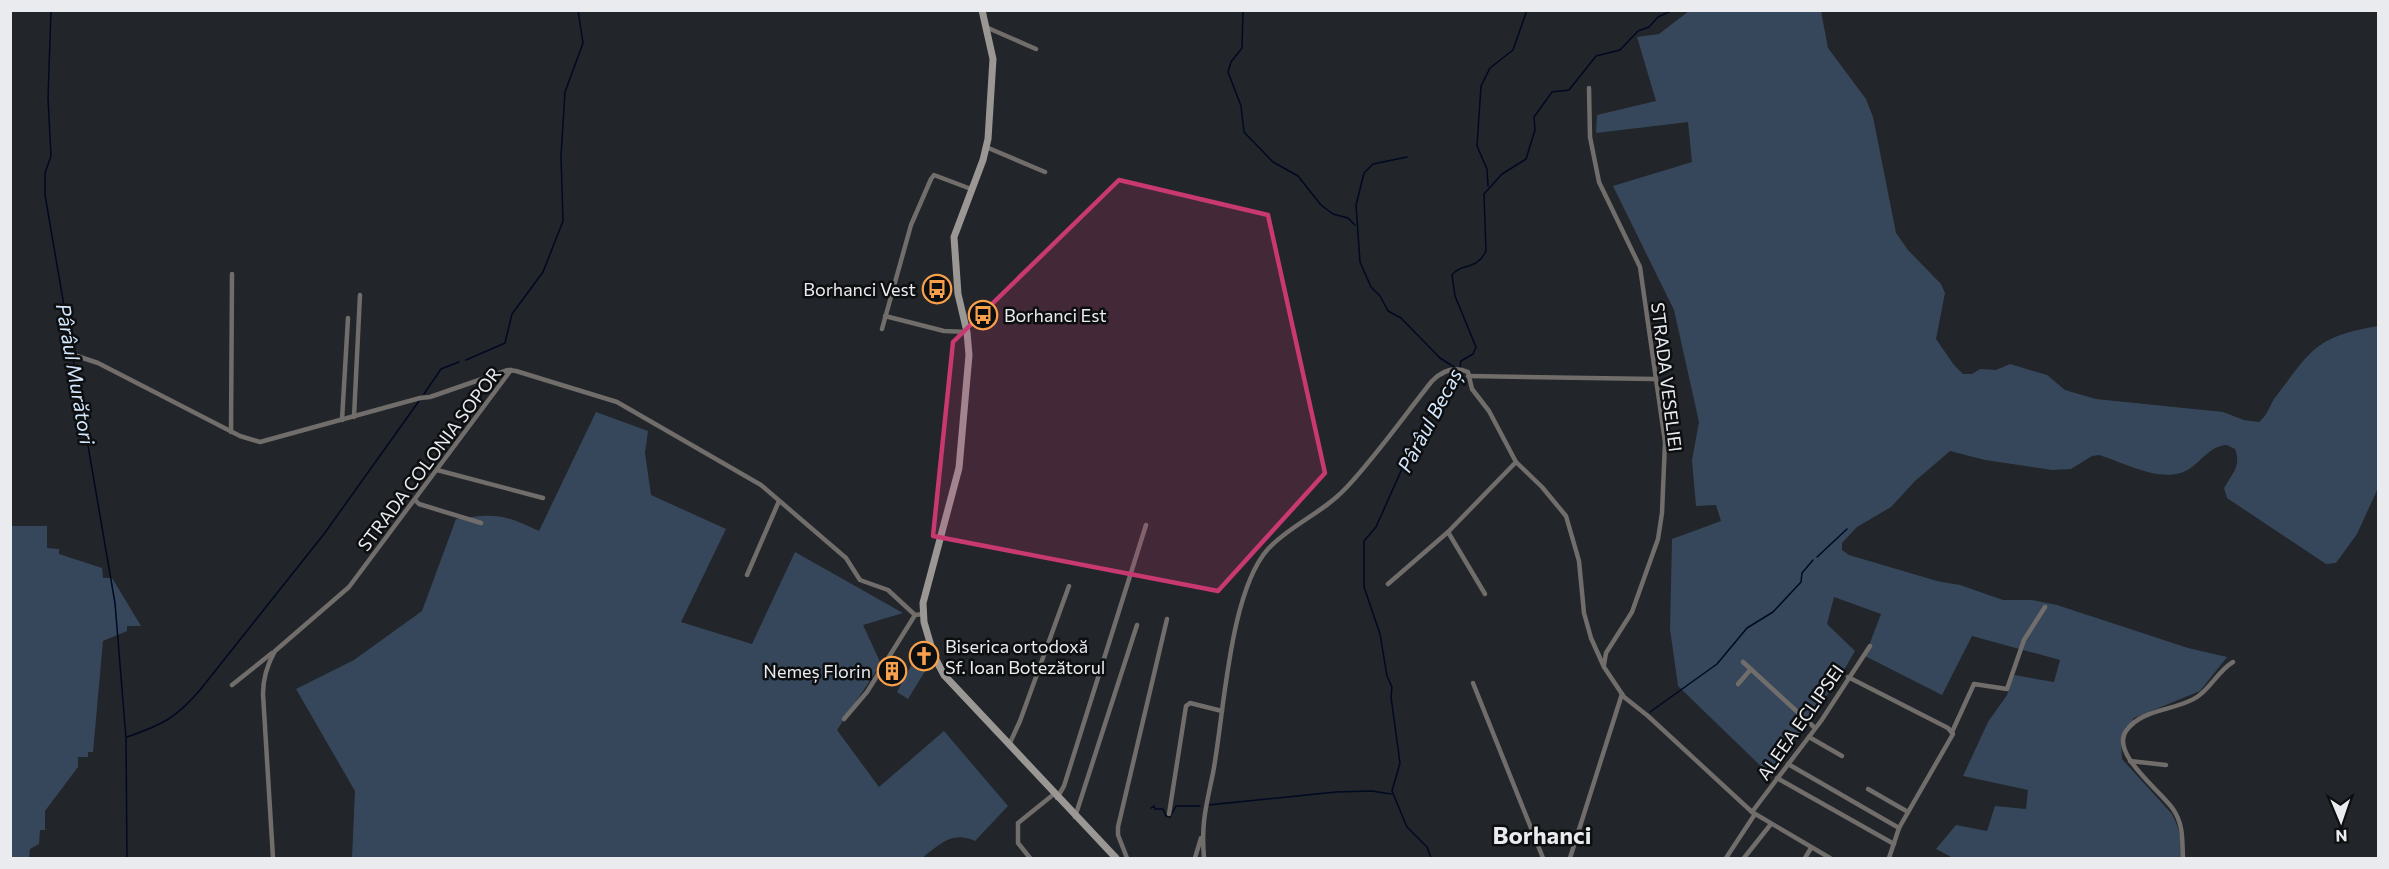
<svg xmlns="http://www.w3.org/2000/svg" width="2389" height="869" viewBox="0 0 2389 869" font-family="Commissioner,sans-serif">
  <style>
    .green { fill: #36475b }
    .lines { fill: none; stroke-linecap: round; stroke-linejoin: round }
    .stream { stroke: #000922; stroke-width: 1.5 }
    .minor { stroke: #706d6b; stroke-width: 4.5 }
    .secondary { stroke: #9a9794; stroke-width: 7 }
    .marked { fill: #c83871; fill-opacity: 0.2; stroke: #c83871; stroke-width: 4.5; stroke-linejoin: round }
    .labels { text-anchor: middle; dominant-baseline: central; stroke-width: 5; stroke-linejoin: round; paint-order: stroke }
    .poi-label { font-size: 18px; fill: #e9ebee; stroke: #0c0e10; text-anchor: end }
    .street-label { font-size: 18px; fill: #e9ebee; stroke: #0c0e10 }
    .water-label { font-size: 20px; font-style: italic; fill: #d4e7fc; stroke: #0c0e10 }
    .district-label { font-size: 24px; font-weight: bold; fill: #e9ebee; stroke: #0c0e10 }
  </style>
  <rect width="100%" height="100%" fill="#222529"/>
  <g class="green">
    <path d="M1689 11H1821L1828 48 1866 99 1873 117 1896 233 1908 250 1941 284 1945 293 1936 339 1954 365 1963 374H1972L1980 369 1996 370 2010 364 2047 375 2065 390 2096 399 2223 412 2244 420 2259 422C2267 416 2269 407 2274 399 2312 350 2314 337 2378 326V488L2357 534 2336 563 2326 564 2227 498 2224 488C2231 475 2242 466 2235 449L2227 445C2211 446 2204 458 2192 467 2166 487 2126 463 2099 455L2092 456 2071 469 2052 470 1985 460 1950 451 1915 481 1891 507 1857 527 1842 543V550L1849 555 1937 581 1960 585 2003 600H2032L2057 605 2188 648 2227 657 2200 691 2134 718 2121 740 2122 759 2172 814C2180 829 2182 841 2181 858H1953L1936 849 1956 825 1987 831 1995 806 2026 809 2028 790 1963 776 1988 722 2007 695 2014 675 2054 682 2060 660 1972 636 1942 695 1865 656 1881 614 1834 597 1827 624 1855 651 1840 677 1770 775 1678 686 1670 629 1672 539 1721 521 1716 505 1696 506 1692 460 1699 422 1674 310 1613 186 1692 162 1688 122 1596 133 1597 115 1656 101 1637 37 1659 34Z"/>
    <path d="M596 412 648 431 645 453 651 495 726 529 681 622 752 644 795 552 903 613 863 625 881 664 837 730 879 787 944 731 1008 806 975 841C952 830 939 845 922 858H352L355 791 296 689 354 660 422 611 456 519C495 513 503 514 539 531Z"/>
    <path d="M11 526H47V548L59 549V554L102 568 103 578H112L141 626H127V631L103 641 93 752H88V757H78V767L45 811V830H40L39 844 30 849 29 858H11Z"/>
    <path d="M914 660 927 668 908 699 897 692Z"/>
  </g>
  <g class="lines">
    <g class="stream">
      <path d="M51 10 48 98 51 156 45 173V195L115 603 126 738 127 858"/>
      <path d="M1243 10 1242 48 1231 62 1228 72 1241 106 1244 132 1273 162 1298 176 1321 205 1333 214 1348 218 1355 225"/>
      <path d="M1407 157 1373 164 1364 173 1356 205 1360 262 1371 287 1380 296 1388 311 1401 318 1440 358 1454 367"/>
      <path d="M1488 186 1487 169 1477 146 1481 86 1490 68 1513 50 1527 10"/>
      <path d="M466 360 505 343 512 314 543 272 563 221 561 156 565 92 583 43 578 10"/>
      <path d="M1460 367 1461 361 1473 354 1476 347 1455 296 1452 275C1460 263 1477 271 1486 251L1484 194 1502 174 1526 159 1535 130 1534 117 1552 92 1569 90 1596 56 1620 50 1638 31 1649 27 1658 17 1673 10"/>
      <path d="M424 394 441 369 459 362"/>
      <path d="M1817 557 1847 529"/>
      <path d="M1650 712 1717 664 1747 628 1773 612 1801 582 1802 573 1813 560"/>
      <path d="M127 737C162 725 176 718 200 690L324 534 419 401"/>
      <path d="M1208 805 1336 792 1372 791 1391 794"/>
      <path d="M1151 808 1154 806 1155 809H1163L1166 816 1170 817 1176 806H1200"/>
      <path d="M1431 858 1427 847 1407 827 1392 791 1400 763 1391 697 1392 687 1387 676 1380 634 1364 587V541L1376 527 1422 424 1459 371"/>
    </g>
    <g class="minor">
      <path d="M988 28 1036 49"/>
      <path d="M1589 88 1590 137 1599 182 1640 267 1665 442 1662 513 1658 539 1632 612 1606 653 1604 665"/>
      <path d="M986 147 1045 172"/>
      <path d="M885 316 944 331 967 332"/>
      <path d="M882 329 911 225 931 179 934 175 971 189"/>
      <path d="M77 356 98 363 240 436 260 442 420 398 430 397 508 370 516 371 617 402 761 485 846 558 860 580 888 590 915 615 923 614"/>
      <path d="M1468 376 1654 379"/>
      <path d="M354 417 360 295"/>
      <path d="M342 420 348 318"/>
      <path d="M231 432 232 274"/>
      <path d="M437 470 543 498"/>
      <path d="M415 500 419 504 481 523"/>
      <path d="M1448 532 1485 594"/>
      <path d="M747 575 779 501"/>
      <path d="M1388 584 1448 532 1516 462"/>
      <path d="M1743 662 1815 728"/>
      <path d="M1848 677 1948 728 1953 734 1899 828 1889 858"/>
      <path d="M1473 683 1543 858"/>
      <path d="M1738 684 1751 669"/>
      <path d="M232 685 272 653"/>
      <path d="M844 719 867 692 915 615"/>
      <path d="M1952 732 1974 684 2007 689 2024 640 2045 607"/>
      <path d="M1809 737 1842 756"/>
      <path d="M1009 745 1020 721 1069 586"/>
      <path d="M2130 761 2166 765"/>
      <path d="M1788 764 1899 828"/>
      <path d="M1777 778 1894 844"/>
      <path d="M1868 789 1908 812"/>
      <path d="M1057 798 1064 786 1146 525"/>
      <path d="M1752 812 1821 721 1870 646"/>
      <path d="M1169 814 1186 706 1190 703 1222 711"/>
      <path d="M1075 817 1137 625"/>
      <path d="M273 858 263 694C263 678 267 665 275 651L349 587 511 370"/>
      <path d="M1030 858 1018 843V823L1054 794"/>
      <path d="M1127 858 1118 835V827L1167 619"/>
      <path d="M1195 858 1201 838"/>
      <path d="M1204 858C1201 823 1206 807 1213 773 1224 716 1229 592 1268 549 1290 525 1323 513 1346 488 1377 455 1404 416 1432 381 1442 371 1454 366 1468 372L1472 389 1489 411 1516 462 1542 487 1566 516 1579 561 1584 613 1591 638 1604 667 1624 697 1648 716 1752 812 1830 858"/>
      <path d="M1570 858 1622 694"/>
      <path d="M1726 858 1755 814"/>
      <path d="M1744 858 1771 824"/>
      <path d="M1805 858 1811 848"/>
      <path d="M2183 858C2182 841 2184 825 2173 809 2162 792 2110 754 2126 731 2142 708 2176 711 2197 697 2211 688 2218 671 2233 662"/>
    </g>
    <path class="secondary" d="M982 10 993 59 988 139 983 160 954 237 958 294 967 332 969 355 959 468 923 603 924 622 934 656 944 675 1116 858"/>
  </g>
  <path class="marked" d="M1119 180 1268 215 1325 473 1218 591 933 536 953 342Z"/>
  <defs>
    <g id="bus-ring" transform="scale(1.5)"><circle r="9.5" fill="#0c0e10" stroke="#f8a04b" stroke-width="1.5"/><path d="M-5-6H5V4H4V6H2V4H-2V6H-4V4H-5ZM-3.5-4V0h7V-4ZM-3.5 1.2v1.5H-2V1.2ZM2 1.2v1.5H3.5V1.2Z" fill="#f8a04b"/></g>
    <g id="church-ring" transform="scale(1.5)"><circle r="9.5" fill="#0c0e10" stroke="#f8a04b" stroke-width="1.5"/><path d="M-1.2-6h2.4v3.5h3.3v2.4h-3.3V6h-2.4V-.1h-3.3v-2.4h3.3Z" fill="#f8a04b"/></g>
    <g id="building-ring" transform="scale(1.5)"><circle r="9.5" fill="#0c0e10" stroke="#f8a04b" stroke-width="1.5"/><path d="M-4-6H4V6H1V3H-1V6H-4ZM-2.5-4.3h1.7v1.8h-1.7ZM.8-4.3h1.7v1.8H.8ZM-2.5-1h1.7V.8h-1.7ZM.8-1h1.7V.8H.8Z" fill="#f8a04b"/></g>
  </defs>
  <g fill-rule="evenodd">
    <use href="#bus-ring" x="937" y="289"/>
    <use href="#bus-ring" x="983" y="315"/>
    <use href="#church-ring" x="924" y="656"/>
    <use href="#building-ring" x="892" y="671"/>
  </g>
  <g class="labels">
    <g class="poi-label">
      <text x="916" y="289">Borhanci Vest</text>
      <text x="1004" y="315" text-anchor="start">Borhanci Est</text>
      <text x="945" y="646" text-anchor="start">Biserica ortodoxă<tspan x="945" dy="21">Sf. Ioan Botezătorul</tspan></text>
      <text x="871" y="671">Nemeș Florin</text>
    </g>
    <g class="street-label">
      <text transform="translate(1667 377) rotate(83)">STRADA VESELIEI</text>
      <text transform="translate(429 459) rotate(-53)">STRADA COLONIA SOPOR</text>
      <text transform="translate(1800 722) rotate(-55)">ALEEA ECLIPSEI</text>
    </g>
    <g class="water-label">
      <text transform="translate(76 374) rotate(80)">Pârâul Murători</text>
      <text transform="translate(1429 420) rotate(-62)">Pârâul Becaș</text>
    </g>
    <g class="district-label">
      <text x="1542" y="834">Borhanci</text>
    </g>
  </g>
  <rect width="2389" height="869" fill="none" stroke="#e9ebee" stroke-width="24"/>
  <g transform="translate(2341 821) rotate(178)" stroke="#0c0e10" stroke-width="4.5" paint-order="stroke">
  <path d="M0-4.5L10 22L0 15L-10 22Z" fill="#e9ebee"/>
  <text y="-9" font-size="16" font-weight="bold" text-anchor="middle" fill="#e9ebee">N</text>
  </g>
</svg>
